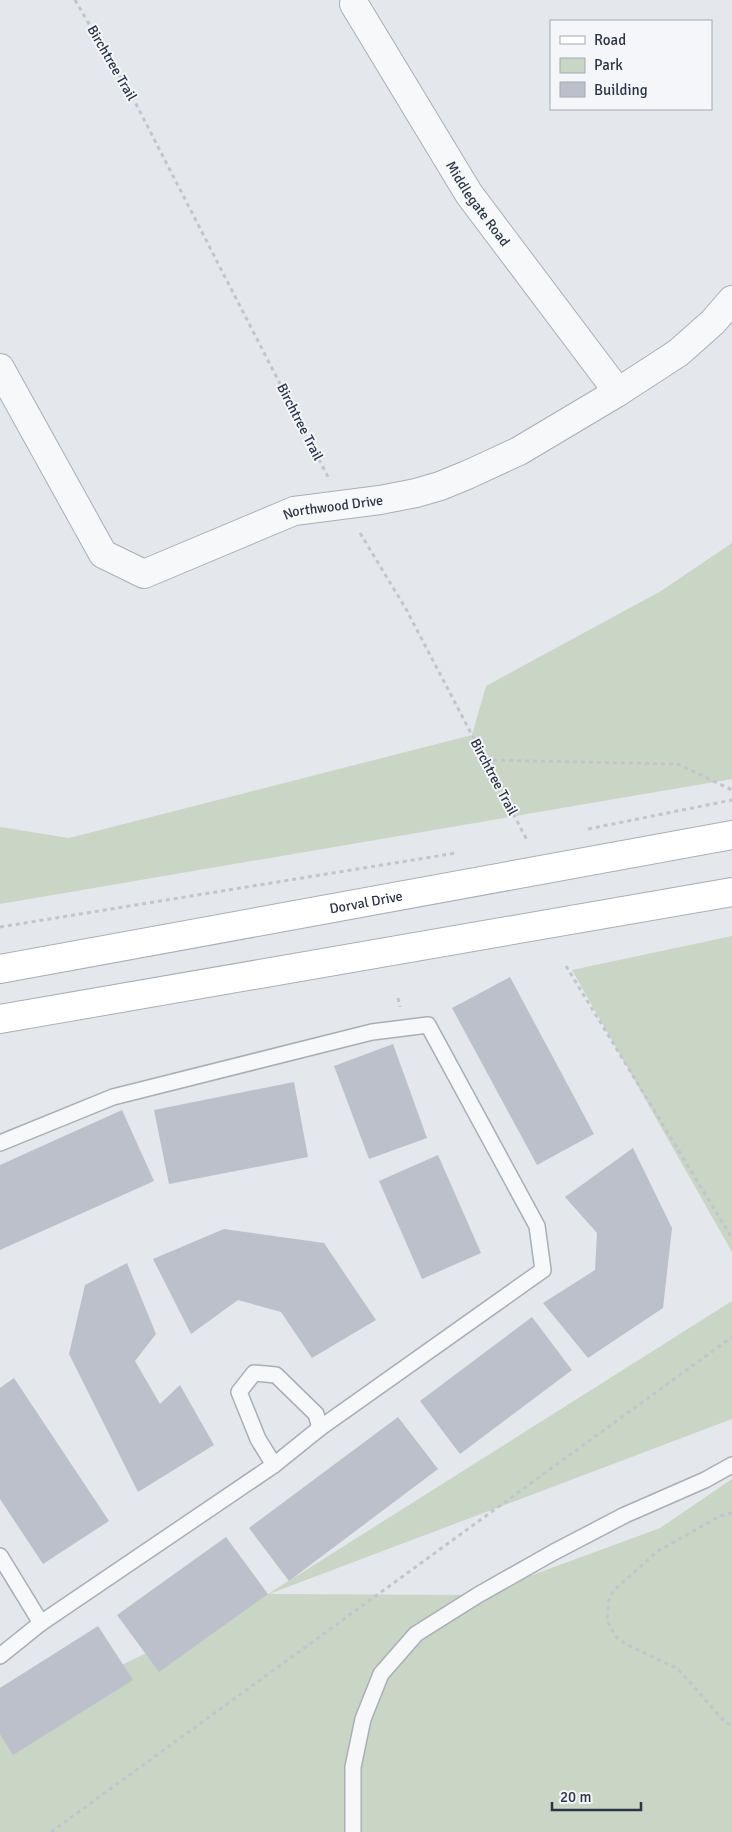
<svg xmlns="http://www.w3.org/2000/svg" width="732" height="1832" viewBox="0 0 732 1832" font-family="Signika,sans-serif">
  <style>
    .green { fill: #c9d6c5 }
    .building { fill: #bbc0ca }
    .lines { fill: none; stroke-linecap: round; stroke-linejoin: round }
    .service-casing { stroke: #a9aeb7; stroke-width: 18 }
    .minor-casing { stroke: #a9aeb7; stroke-width: 30 }
    .secondary-casing { stroke: #a9aeb7; stroke-width: 30 }
    .path { stroke: #c2c5cb; stroke-width: 3; stroke-dasharray: 4 4; stroke-linecap: butt }
    .service { stroke: #f7f8fa; stroke-width: 15 }
    .minor { stroke: #f7f8fa; stroke-width: 28 }
    .secondary { stroke: #fff; stroke-width: 28 }
    .labels { text-anchor: middle; dominant-baseline: central; stroke-width: 4; stroke-linejoin: round; paint-order: stroke }
    .street-label { font-size: 14px; fill: #2b3445; stroke: #f4f6f9 }
  </style>
  <rect width="100%" height="100%" fill="#e4e7ec"/>
  <g class="green">
    <path d="M732 543V779L0 904V827L69 838 472 735 486 686 661 591Z"/>
    <path d="M732 936V1252L572 970Z"/>
    <path d="M732 1301V1419L269 1594 478 1595 660 1528 732 1479V1832H0V1724L268 1594Z"/>
  </g>
  <g class="building">
    <path d="M510 977 594 1134 537 1165 452 1008Z"/>
    <path d="M393 1044 427 1138 369 1159 334 1066Z"/>
    <path d="M294 1082 308 1157 169 1184 154 1110Z"/>
    <path d="M122 1110 154 1181 0 1250V1165Z"/>
    <path d="M633 1148 672 1228 663 1308 588 1358 543 1303 595 1270 597 1233 565 1197Z"/>
    <path d="M438 1155 481 1253 422 1279 379 1181Z"/>
    <path d="M224 1229 324 1243 376 1320 312 1358 281 1312 238 1300 191 1334 153 1259Z"/>
    <path d="M127 1263 156 1334 135 1361 160 1404 180 1385 214 1445 138 1492 69 1354 85 1285Z"/>
    <path d="M532 1317 572 1370 460 1454 420 1401Z"/>
    <path d="M14 1378 109 1521 43 1564 0 1499V1388Z"/>
    <path d="M398 1417 438 1469 289 1581 249 1528Z"/>
    <path d="M226 1537 268 1594 159 1672 117 1615Z"/>
    <path d="M98 1626 133 1680 13 1755 0 1734V1688Z"/>
  </g>
  <g class="lines">
    <g class="service-casing">
      <g id="service">
        <path d="M0 1143 113 1097 372 1032 428 1025 537 1226 543 1270 320 1428 274 1465 41 1623 0 1656"/>
        <path d="M274 1465 258 1439 239 1392 254 1373 276 1375 316 1414 320 1428"/>
        <path d="M0 1556 41 1623"/>
        <path d="M353 1832V1767L363 1719 381 1674 416 1634 478 1595 554 1552 625 1515 705 1480 732 1465"/>
      </g>
    </g>
    <g class="minor-casing">
      <g id="minor">
        <path id="s1" d="M354 4 469 194 618 392"/>
        <path id="s2" d="M0 368 103 554 144 574 294 511 380 500 416 493 440 486 467 475 519 451 618 392 678 353 713 322 732 300"/>
      </g>
    </g>
    <g class="secondary-casing">
      <g id="secondary">
        <path id="s3" d="M0 969 732 835"/>
        <path d="M0 1019 732 892"/>
      </g>
    </g>
    <g class="path">
      <path d="M75 0 135 102 328 477"/>
      <path d="M360 533 406 609 528 842"/>
      <path d="M485 760 678 764 732 790"/>
      <path d="M588 829 732 800"/>
      <path d="M0 927 456 853"/>
      <path d="M566 966 732 1238"/>
      <path d="M398 998 400 1007"/>
      <path d="M732 1513 720 1516 658 1551 614 1590 609 1598 607 1621 617 1638 626 1644 678 1669 725 1722 732 1726"/>
      <path d="M51 1832 732 1337"/>
    </g>
    <use href="#service" class="service"/>
    <use href="#minor" class="minor"/>
    <use href="#secondary" class="secondary"/>
  </g>
  <g class="labels">
    <g class="street-label">
      <text transform="translate(112 63) rotate(60)">Birchtree Trail</text>
      <text stroke="none"><textPath href="#s1" startOffset="235">Middlegate Road</textPath></text>
      <text transform="translate(300 422) rotate(63)">Birchtree Trail</text>
      <text stroke="none"><textPath href="#s2" startOffset="460">Northwood Drive</textPath></text>
      <text transform="translate(494 777) rotate(62)">Birchtree Trail</text>
      <text stroke="none"><textPath href="#s3" startOffset="372">Dorval Drive</textPath></text>
    </g>
  </g>
  <rect x="550" y="20" width="162" height="90" fill="#f4f6f9" stroke="#a4a8b1"/>
  <rect x="560" y="36" width="25" height="8" fill="#ffffff" stroke="#a4a8b1"/>
  <text x="594" y="45" font-size="15" fill="#2b3445">Road</text>
  <rect x="560" y="58" width="25" height="15" fill="#c9d6c5" stroke="#a4a8b1"/>
  <text x="594" y="70" font-size="15" fill="#2b3445">Park</text>
  <rect x="560" y="82" width="25" height="15" fill="#bbc0ca" stroke="#a4a8b1"/>
  <text x="594" y="95" font-size="15" fill="#2b3445">Building</text>
  <path d="M552 1802v8h89v-8" fill="none" stroke="#2b3445" stroke-width="2.5"/>
  <text x="560" y="1802" font-size="15" fill="#2b3445" stroke="#f4f6f9" stroke-width="4" paint-order="stroke">20 m</text>
</svg>
